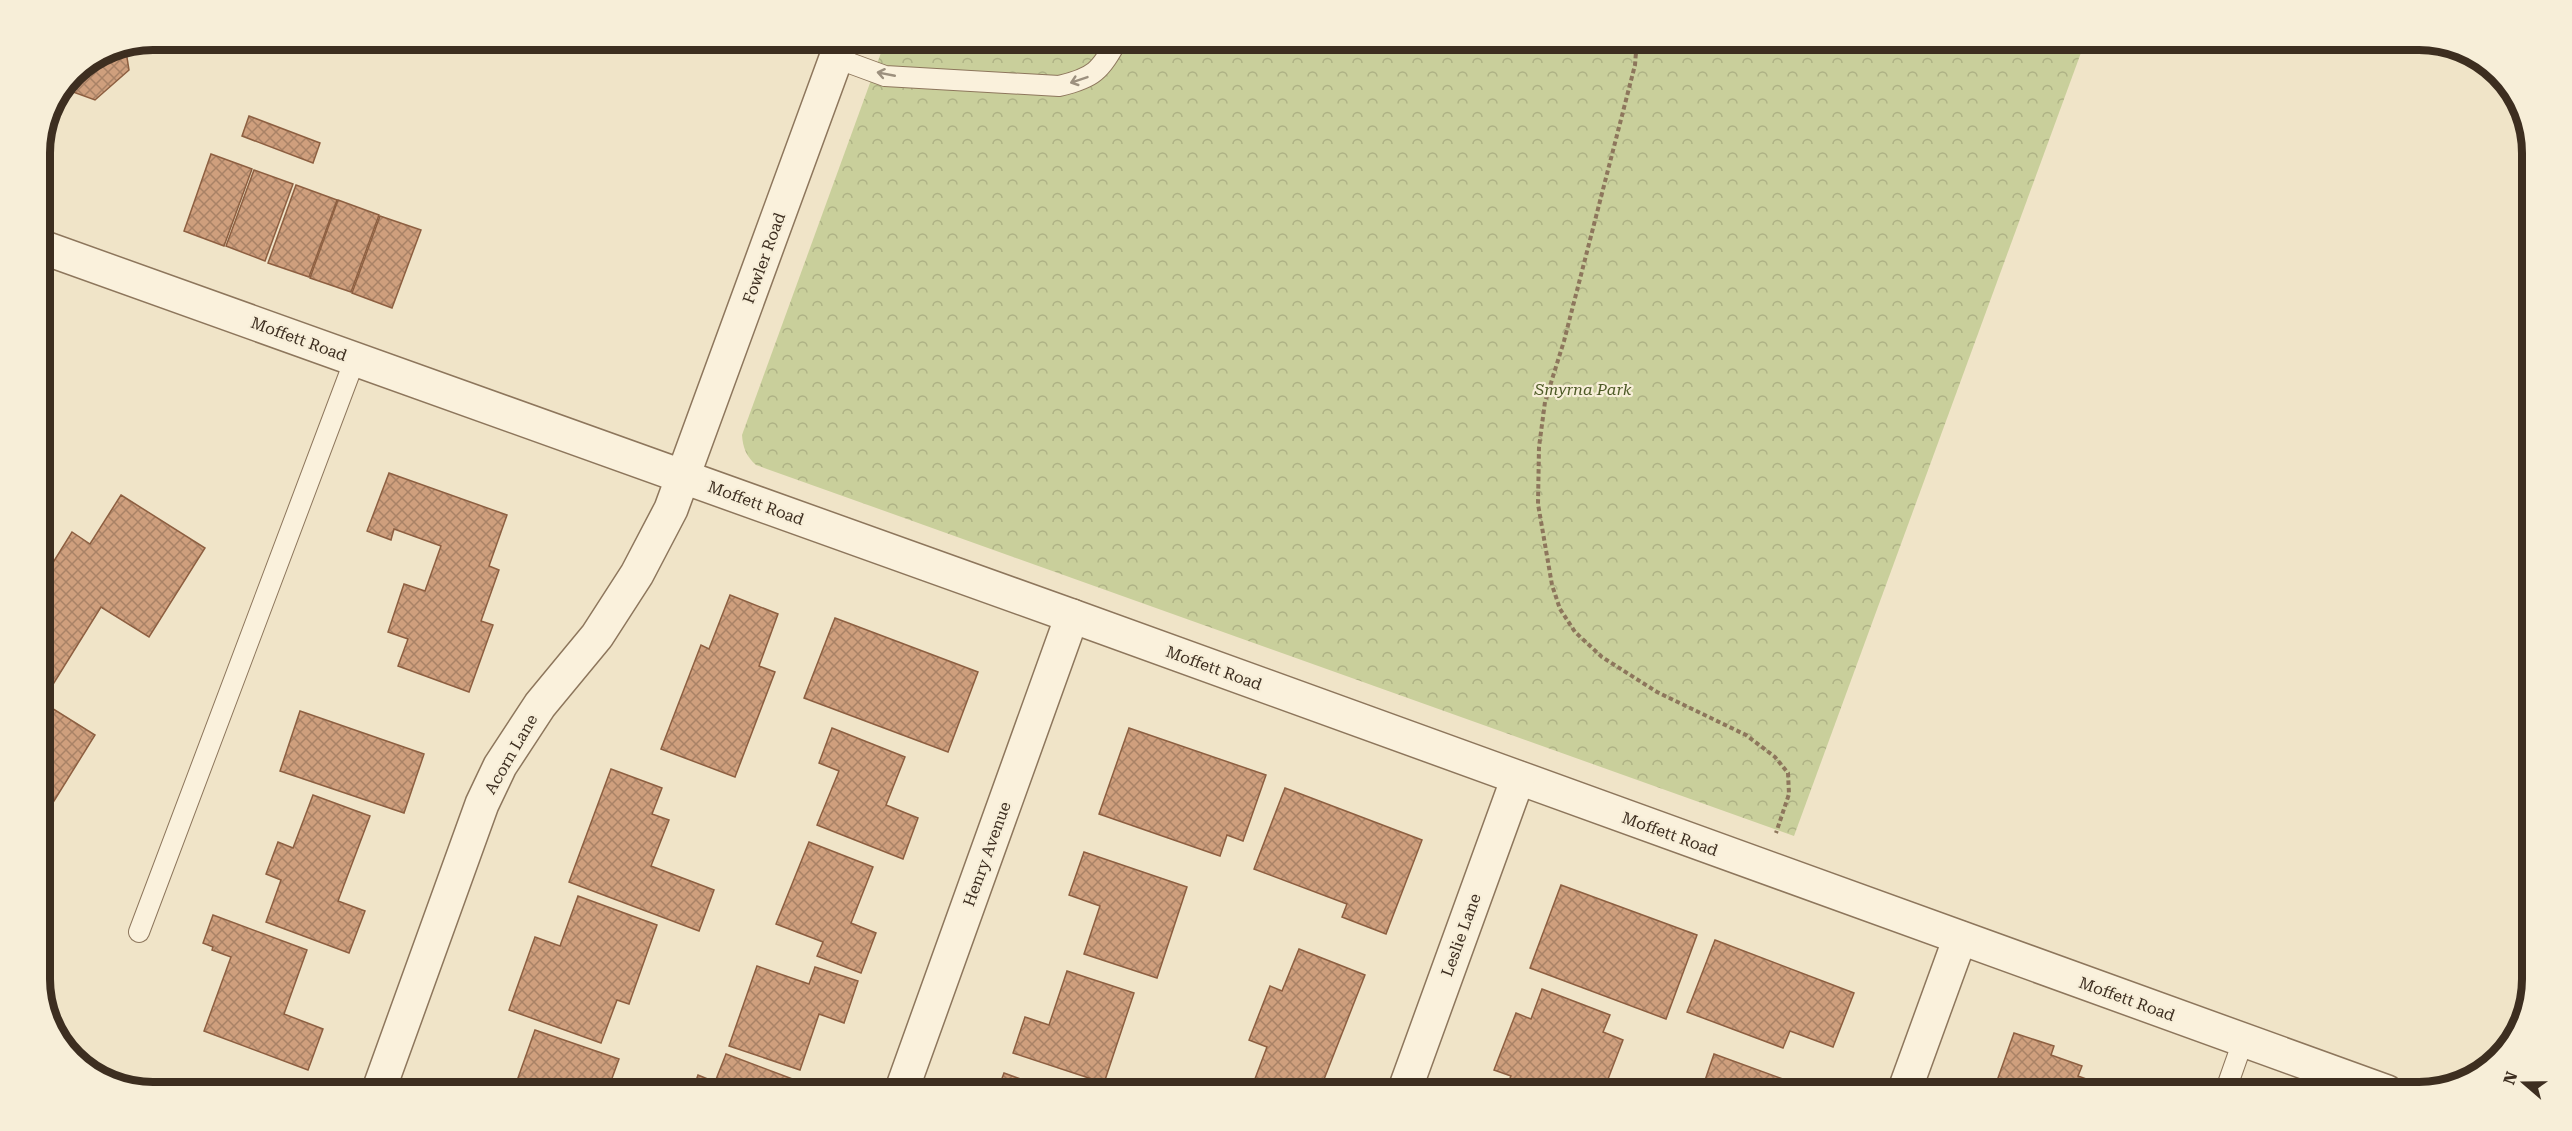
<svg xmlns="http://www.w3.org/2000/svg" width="2572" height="1131" viewBox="0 0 2572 1131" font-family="'Roboto Serif',serif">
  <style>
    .park { fill: url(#park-crowns) }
    .building { fill: url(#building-cross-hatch); stroke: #8d5f41; stroke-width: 1.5 }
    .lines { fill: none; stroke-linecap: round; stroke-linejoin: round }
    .lane-casing { stroke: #8d765c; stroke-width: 22 }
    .street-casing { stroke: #8d765c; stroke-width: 36 }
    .path { stroke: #8d765c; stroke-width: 4; stroke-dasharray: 4.5 3; stroke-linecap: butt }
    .lane { stroke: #faf1dc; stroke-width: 20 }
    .street { stroke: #faf1dc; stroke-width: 33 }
    .oneway { stroke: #9c907e }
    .labels { text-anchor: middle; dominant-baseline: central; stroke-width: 4.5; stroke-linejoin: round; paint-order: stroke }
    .street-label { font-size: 16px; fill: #3d2e20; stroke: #f7eed8 }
    .park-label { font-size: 16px; font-style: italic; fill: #4d5a26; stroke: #f7eed8 }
    .rim { fill: none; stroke: #3d2e20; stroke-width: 8 }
  </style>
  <defs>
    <pattern id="park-crowns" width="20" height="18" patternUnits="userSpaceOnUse" patternTransform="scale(1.5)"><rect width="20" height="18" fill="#c9cf9b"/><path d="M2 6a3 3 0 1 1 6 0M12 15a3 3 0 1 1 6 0" fill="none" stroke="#aeb285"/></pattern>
    <pattern id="building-cross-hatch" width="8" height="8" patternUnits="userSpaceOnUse" patternTransform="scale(1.5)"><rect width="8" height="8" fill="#cf9f7d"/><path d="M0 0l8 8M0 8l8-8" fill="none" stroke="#a98266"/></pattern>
  </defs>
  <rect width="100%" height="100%" fill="#f0e4c8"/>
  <path class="park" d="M886 39H2086L1794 836 756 465C746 456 743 448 742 435Z"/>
  <g class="building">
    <path d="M125 45 129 70 95 100 65 89 73 72 110 48Z"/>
    <path d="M249 116 320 143 313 163 242 136Z"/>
    <path d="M211 154 252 169 224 246 184 231Z"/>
    <path d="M254 170 293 184 265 261 226 246Z"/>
    <path d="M296 185 337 200 309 277 268 263Z"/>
    <path d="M338 200 379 215 351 292 310 278Z"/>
    <path d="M380 216 421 230 392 308 352 293Z"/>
    <path d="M389 473 507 515 489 566 499 570 481 621 493 625 469 692 398 666 408 639 388 632 404 584 425 591 441 546 394 529 391 540 367 531Z"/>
    <path d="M121 495 205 548 149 637 101 607 42 702 95 735 39 825V585L72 532 90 544Z"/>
    <path d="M730 595 778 614 759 666 775 672 735 777 661 749 701 645 709 649Z"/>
    <path d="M835 618 978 672 948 752 804 698Z"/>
    <path d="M300 711 424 754 404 813 280 771Z"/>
    <path d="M832 728 905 757 886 805 918 818 903 859 817 825 839 771 819 763Z"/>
    <path d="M1129 728 1266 775 1243 841 1227 835 1220 856 1099 814Z"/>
    <path d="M611 769 662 788 652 814 669 820 651 866 714 890 699 931 569 882Z"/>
    <path d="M1285 788 1422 840 1386 934 1342 917 1347 904 1254 869Z"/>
    <path d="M313 795 370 816 338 901 365 911 349 953 266 922 281 880 266 874 278 842 293 848Z"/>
    <path d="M809 842 873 867 851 923 876 933 861 973 817 956 823 942 776 924Z"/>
    <path d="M1084 852 1187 887 1157 978 1084 954 1100 906 1069 895Z"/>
    <path d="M1561 885 1697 935 1666 1019 1530 968Z"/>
    <path d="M578 896 657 925 629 1004 617 1000 601 1043 509 1010 535 937 560 946Z"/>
    <path d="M213 915 307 950 284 1014 323 1029 308 1070 204 1031 231 957 212 950 213 947 203 943Z"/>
    <path d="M1715 940 1854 993 1833 1047 1790 1031 1783 1048 1687 1012Z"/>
    <path d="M1299 949 1365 975 1319 1092H1250L1267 1047 1249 1040 1270 986 1282 991Z"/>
    <path d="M757 966 809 984 815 967 858 981 844 1023 819 1014 800 1070 729 1046Z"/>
    <path d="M1067 971 1134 993 1104 1083 1013 1053 1025 1017 1049 1025Z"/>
    <path d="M1542 989 1610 1015 1603 1032 1623 1040 1603 1092H1504L1511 1076 1494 1070 1516 1013 1531 1019Z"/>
    <path d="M535 1030 619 1059 607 1092H513Z"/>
    <path d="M2014 1033 2054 1046 2051 1055 2082 1066 2078 1076 2119 1091 2123 1079 2156 1092H1993Z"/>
    <path d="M726 1054 795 1080 790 1092H692L698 1075 715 1082Z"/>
    <path d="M1714 1054 1794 1083 1791 1092H1701Z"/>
    <path d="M1004 1073 1056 1092H997Z"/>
  </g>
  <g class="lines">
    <g class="lane-casing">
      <g id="lane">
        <path d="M836 58 885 76 1059 86C1094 78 1100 71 1118 39"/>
        <path d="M139 932 355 359"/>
        <path d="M2225 1092 2243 1041"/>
      </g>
    </g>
    <g class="street-casing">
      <g id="street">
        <path d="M39 246 1072 616 2387 1092"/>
        <path d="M378 1092 482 804 500 766 540 705 597 636 637 574 671 509 843 39"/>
        <path d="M901 1092 1072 616"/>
        <path d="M1404 1092 1518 778"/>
        <path d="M1904 1092 1960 938"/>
      </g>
    </g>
    <path class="path" d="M1637 39 1635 65 1564 341 1545 402 1539 447 1538 504 1552 585 1560 609 1575 632 1602 657 1657 692 1746 735 1775 757 1788 773 1789 794 1776 833"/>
    <use href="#lane" class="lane"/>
    <use href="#street" class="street"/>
  </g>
  <defs><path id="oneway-shaft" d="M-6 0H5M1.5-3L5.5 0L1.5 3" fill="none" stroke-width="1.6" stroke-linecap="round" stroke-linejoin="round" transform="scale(1.5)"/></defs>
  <g class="oneway">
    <use href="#oneway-shaft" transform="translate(886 74) rotate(-169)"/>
    <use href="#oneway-shaft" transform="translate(1079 80) rotate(161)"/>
  </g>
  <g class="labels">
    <g class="street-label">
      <text transform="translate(764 258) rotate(-70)">Fowler Road</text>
      <text transform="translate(299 339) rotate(20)">Moffett Road</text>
      <text transform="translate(756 503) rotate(20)">Moffett Road</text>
      <text transform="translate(1214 668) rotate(20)">Moffett Road</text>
      <text transform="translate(511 754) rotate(-60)">Acorn Lane</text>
      <text transform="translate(1670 834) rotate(20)">Moffett Road</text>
      <text transform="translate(987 854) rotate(-70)">Henry Avenue</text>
      <text transform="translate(1461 935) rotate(-70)">Leslie Lane</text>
      <text transform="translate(2127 999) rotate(20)">Moffett Road</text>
    </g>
    <g class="park-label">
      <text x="1583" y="389">Smyrna Park</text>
    </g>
  </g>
  <path d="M0 0H2572V1131H0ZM153 50H2419A103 103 0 0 1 2522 153V979A103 103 0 0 1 2419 1082H153A103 103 0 0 1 50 979V153A103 103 0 0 1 153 50Z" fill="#f7eed8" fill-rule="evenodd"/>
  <path class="rim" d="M153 50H2419A103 103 0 0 1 2522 153V979A103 103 0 0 1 2419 1082H153A103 103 0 0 1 50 979V153A103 103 0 0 1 153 50Z"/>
  <g transform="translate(2524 1083) rotate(290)" stroke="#f7eed8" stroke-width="4.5" paint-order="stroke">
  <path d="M0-4.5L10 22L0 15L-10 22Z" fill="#3d2e20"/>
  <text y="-9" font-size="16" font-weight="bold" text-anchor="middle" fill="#3d2e20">N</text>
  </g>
</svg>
